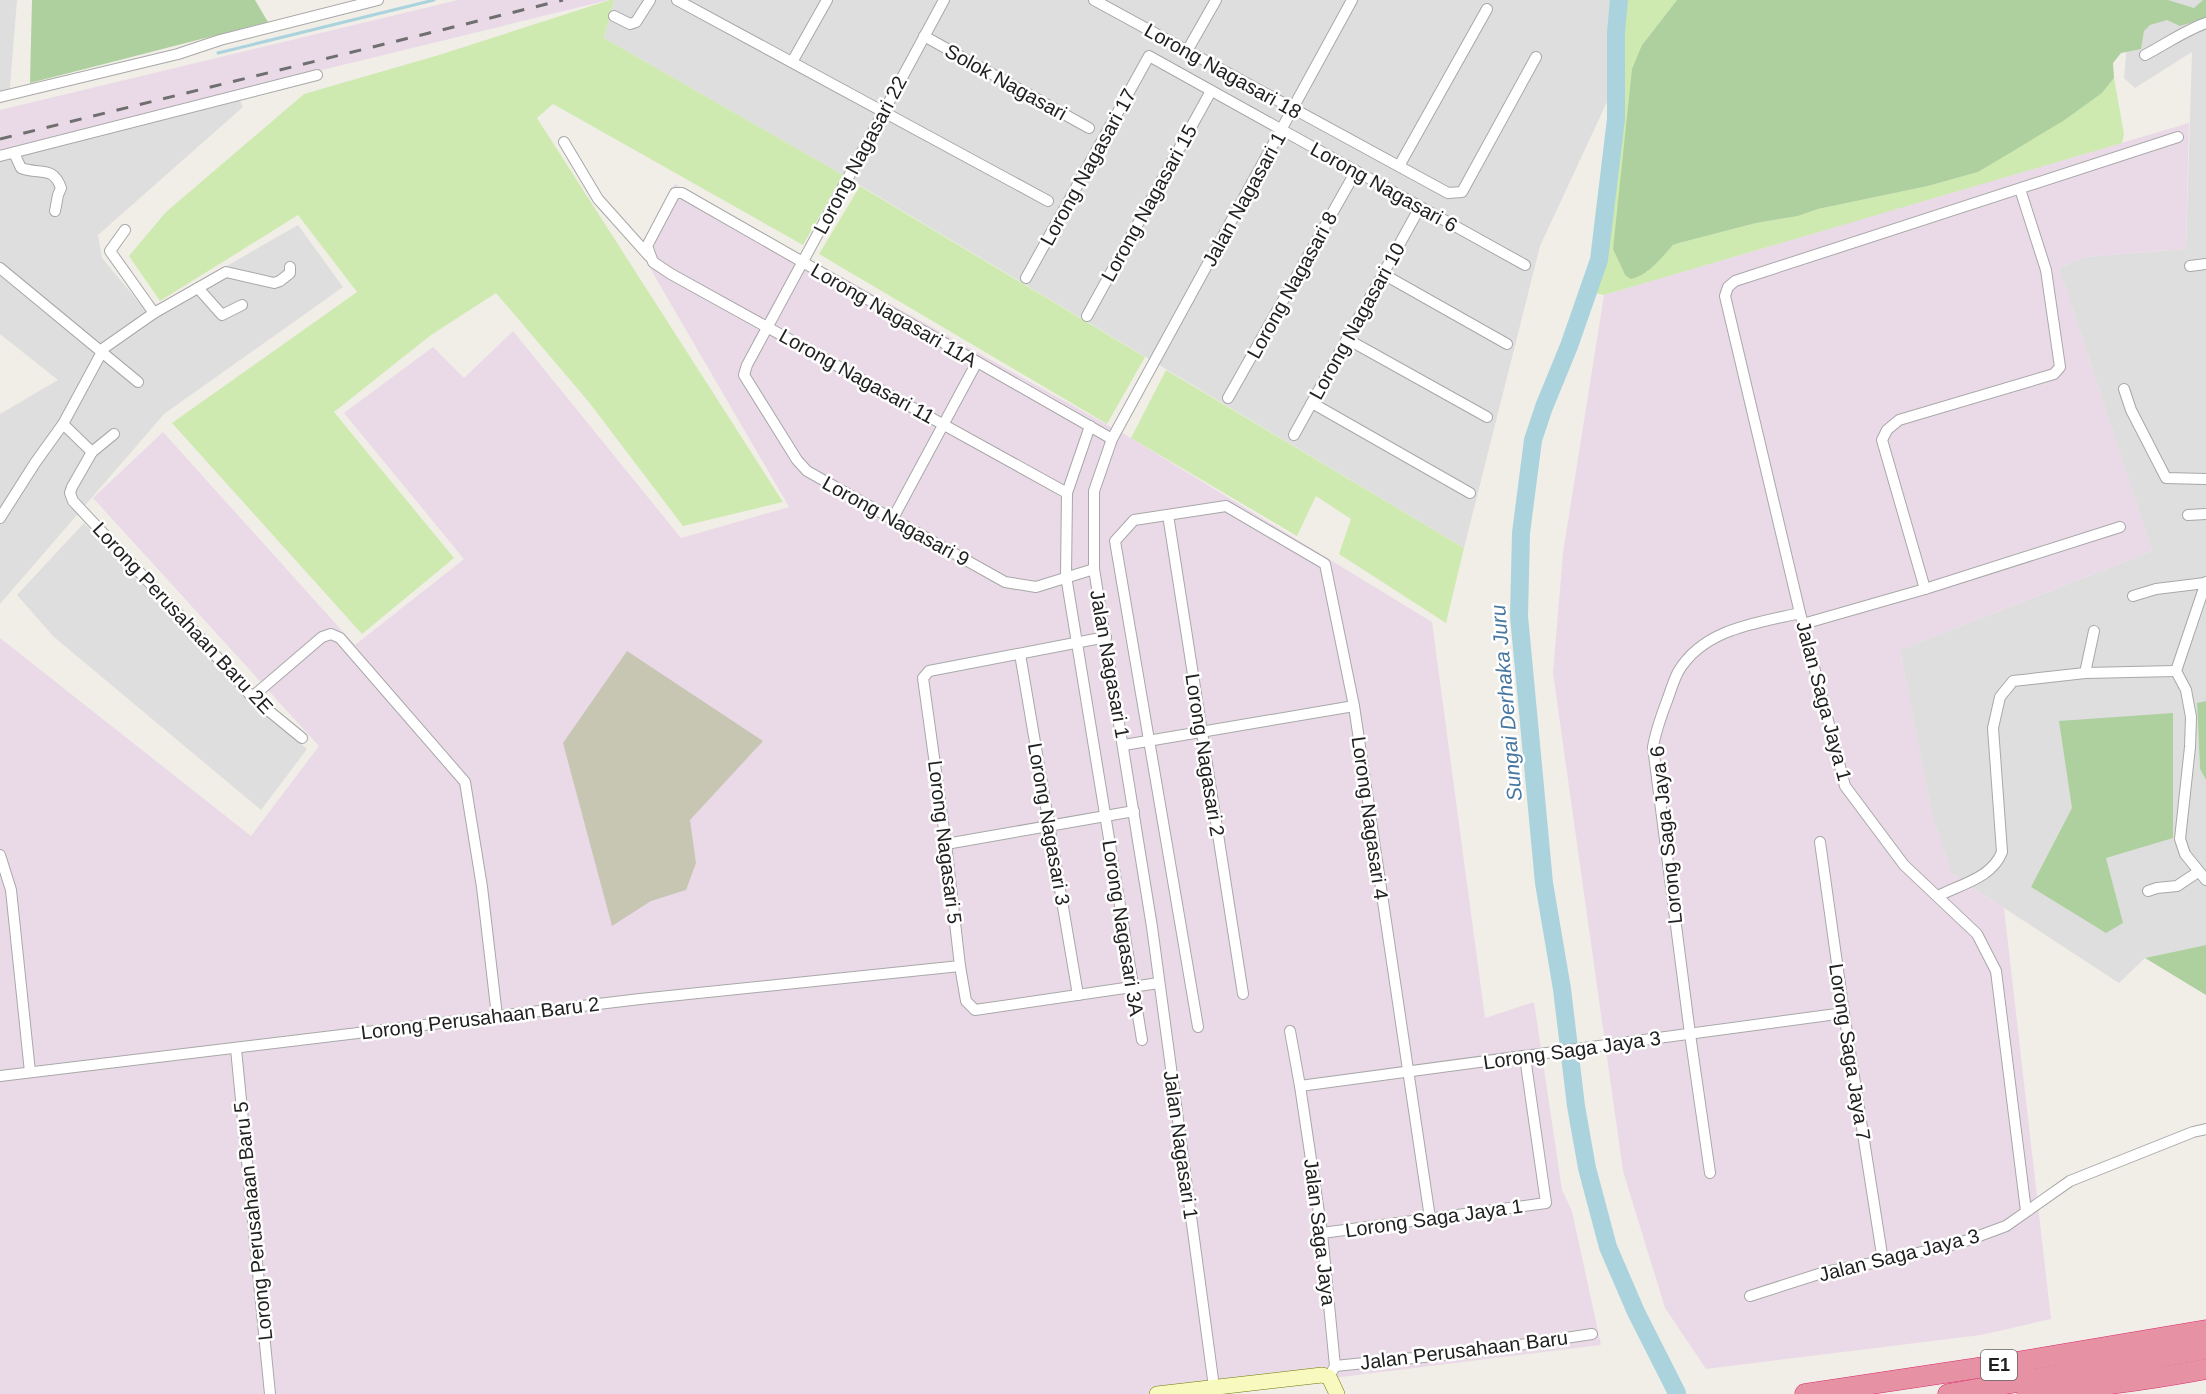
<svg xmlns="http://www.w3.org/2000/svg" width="2206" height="1394" viewBox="0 0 2206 1394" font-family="Helvetica,sans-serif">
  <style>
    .residential { fill: #dfdede }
    .industrial { fill: #eadae8 }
    .construction { fill: #c6c6b3 }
    .grass { fill: #ceeab0 }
    .forest { fill: #aed09e }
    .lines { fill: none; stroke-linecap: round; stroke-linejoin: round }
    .stream { stroke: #aad3de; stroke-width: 3 }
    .river { stroke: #aad3de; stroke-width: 18 }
    .street-casing { stroke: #a8a8a8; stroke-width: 12 }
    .secondary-casing { stroke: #707a06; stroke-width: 16 }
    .highway-casing { stroke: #da2b6b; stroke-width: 21 }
    .street { stroke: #fff; stroke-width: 10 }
    .secondary { stroke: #f8f9be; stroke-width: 15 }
    .highway { stroke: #e792a4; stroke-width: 20 }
    .rail { stroke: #6f6f6f; stroke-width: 3; stroke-dasharray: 12 12; stroke-linecap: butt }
    .labels { text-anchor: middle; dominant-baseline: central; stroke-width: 5; stroke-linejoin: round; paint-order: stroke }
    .shield { fill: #fff; stroke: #646464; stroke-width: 1.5 }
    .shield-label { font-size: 18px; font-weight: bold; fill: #212121 }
    .street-label { font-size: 20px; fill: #212121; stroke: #fff }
    .water-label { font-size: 21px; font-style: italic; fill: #4777a1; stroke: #fff }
  </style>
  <rect width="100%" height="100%" fill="#f1eee8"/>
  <g class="residential">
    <path d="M0 0H17L9 99 0 101Z"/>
    <path d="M614 0H1613L1607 102 1540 246 1464 548 843 175 604 38Z"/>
    <path d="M2131 0H2206V701L2197 704 2200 769 2206 780V945L2145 958 2119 983 1952 874 1931 811 1900 650 2152 551 2059 268 2085 257 2186 249 2192 52 2135 88 2124 78Z"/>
    <path d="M236 92 243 107 98 235 102 258 147 312 298 225 343 287 164 414 0 604V414L58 380 0 334V152Z"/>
    <path d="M84 523 253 701 307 749 261 810 54 637 17 595Z"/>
  </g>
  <g class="industrial">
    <path d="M458 0H609L289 78 0 153V110Z"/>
    <path d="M2189 123 2186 249 2085 257 2059 268 2152 551 1900 650 1931 811 1952 874 2004 908 2051 1319 1981 1335 1706 1369 1665 1308 1623 1171 1553 673 1563 553 1604 295Z"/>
    <path d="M675 184 1131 438 1432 622 1485 1018 1534 1002 1562 1190 1572 1211 1601 1345 1202 1394H0V638L251 836 319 746 93 498 163 432 355 645 464 559 344 413 433 347 464 378 513 331 681 538 789 507 640 251Z"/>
  </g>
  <path class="construction" d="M627 651 763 741 690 820 696 863 686 890 651 901 612 926 563 743Z"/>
  <g class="grass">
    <path d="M610 0H614L604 38 843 175 803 245 553 104 537 118 783 502 683 526 588 401 496 293 431 335 334 412 454 558 362 634 172 423 357 292 298 215 160 301 129 256 166 212 304 94 439 55Z"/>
    <path d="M1623 0H1677L1642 45 1613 249 1625 275 1647 272 1673 245 1679 243 1756 223 1798 216 1818 209 1928 186 1978 172 2102 93 2114 78 2124 134 2122 143 1604 295 1594 293C1621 198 1613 97 1623 0Z"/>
    <path d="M860 186 1145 357 1107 424 819 254Z"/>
    <path d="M1166 370 1464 548 1446 623 1339 554 1351 519 1316 496 1297 536 1131 438Z"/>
  </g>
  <g class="forest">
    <path d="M32 0H255L268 22 30 83Z"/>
    <path d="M1677 0H2168L2194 8 2203 0H2206V18L2180 26 2167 20 2150 25 2144 31 2141 49 2121 53 2113 63 2114 78 2102 93 2063 121 1978 172 1928 186 1818 209 1798 216 1756 223 1679 243 1673 245C1661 258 1649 275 1631 279L1625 275 1613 249 1632 69 1642 45Z"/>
    <path d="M2206 701V780L2200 769 2197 703Z"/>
    <path d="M2173 713V838L2106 858 2123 923 2106 933 2031 887 2072 808 2059 721Z"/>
    <path d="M2206 945V995L2145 958Z"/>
  </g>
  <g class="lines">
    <path class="stream" d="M218 53 434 0"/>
    <path class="river" d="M1619 0 1616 32V119L1599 260 1569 346 1544 407 1533 440 1521 533 1519 616 1544 883 1562 989 1576 1106 1587 1168 1608 1247 1636 1312 1677 1393"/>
    <g class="street-casing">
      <g id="street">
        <path d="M677 0 1048 201"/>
        <path d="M944 0 747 365 744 375 797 460 807 471 1005 582 1036 587 1094 569"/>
        <path d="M1094 0 1448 193 1462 192 1536 57"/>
        <path d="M614 16 630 24 636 22 650 0"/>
        <path d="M924 36 1089 128"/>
        <path d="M1187 51 1216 0"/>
        <path d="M2145 55C2166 44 2184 31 2206 23"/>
        <path d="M792 62 827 0"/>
        <path d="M0 97 178 54 220 40 378 0"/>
        <path d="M564 142 598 199 649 256"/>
        <path d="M14 153 21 168C40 175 53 165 61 188L58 195 55 211"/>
        <path d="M0 156 317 75"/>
        <path d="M1399 166 1487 9"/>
        <path d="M125 230 110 251 154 313"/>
        <path d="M2190 266 2206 264"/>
        <path d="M0 268 138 382"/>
        <path d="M1383 274 1507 344"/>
        <path d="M1026 278 1149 56 1525 265"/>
        <path d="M198 288 222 315 242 305"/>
        <path d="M1087 316 1211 91"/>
        <path d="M1347 339 1487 417"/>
        <path d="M2124 389 2131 410 2166 478 2206 479"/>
        <path d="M1228 398 1356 171"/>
        <path d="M1312 403 1470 493"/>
        <path d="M63 424 92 452"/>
        <path d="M1090 426 1067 493 1066 576 1142 1040"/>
        <path d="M114 434 92 452 72 487 70 493 73 501 187 623 252 697 302 738"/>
        <path d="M1294 435 1420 207"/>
        <path d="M1067 493 671 274 653 262 647 246 675 193H682L1112 439"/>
        <path d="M1168 515 1243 994"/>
        <path d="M2188 515 2206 514"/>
        <path d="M0 518 35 463 63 424 104 348 154 313 226 272 274 283 280 281 290 273V267"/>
        <path d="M892 520 977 362"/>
        <path d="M2206 582 2176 671 2186 690 2191 717 2190 747 2180 839 2185 854 2206 880"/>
        <path d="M1925 589 1882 440 1887 430 1899 420 2054 374 2060 367 2046 270 2020 189"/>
        <path d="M2133 596 2156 589 2205 583"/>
        <path d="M1803 624 1925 589 2120 527"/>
        <path d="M1106 637 929 671 923 678 946 844 960 966 966 1001 975 1010 1159 983"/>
        <path d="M1020 654 1078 995"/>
        <path d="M2085 673 2094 631"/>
        <path d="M252 697 322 637 331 634 340 638 465 782 482 887 497 1016"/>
        <path d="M1124 745 1354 706"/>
        <path d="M1820 842 1844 1013 1883 1261"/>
        <path d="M946 844 1134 811"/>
        <path d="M0 855 11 890 30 1072"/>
        <path d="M2148 891 2157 888 2177 886 2198 872"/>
        <path d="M1938 896C1961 884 1992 878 2002 852L1993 728 2000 697 2013 681 2085 673 2176 671"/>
        <path d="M1198 1027 1115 541 1134 520 1226 506 1325 564 1354 706 1430 1218"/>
        <path d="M1290 1031 1300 1086 1322 1233 1335 1366 1329 1377"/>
        <path d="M236 1049 270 1394"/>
        <path d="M0 1076 640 999 960 966"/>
        <path d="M1300 1086 1844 1013"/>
        <path d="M1710 1173 1690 1034 1653 747C1656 729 1662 714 1668 698 1671 689 1674 680 1678 672 1703 629 1756 623 1800 613"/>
        <path d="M2026 1211 1996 971 1977 934 1904 865 1845 786 1800 613 1725 296 1728 287 1735 281 2178 137"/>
        <path d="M1322 1233 1546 1203 1525 1057"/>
        <path d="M1750 1296 1825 1272 1883 1261 1960 1243 2006 1226 2070 1181 2193 1132 2206 1129"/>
        <path d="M1335 1366 1473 1352 1592 1334"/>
        <path d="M1214 1387 1152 927 1094 569V491L1112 439 1352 0"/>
      </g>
    </g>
    <g class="secondary-casing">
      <path id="secondary" d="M1157 1394 1322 1375 1329 1377 1337 1394"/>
    </g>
    <g class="highway-casing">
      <g id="highway">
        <path d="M2027 1391C2088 1389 2146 1380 2206 1369"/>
        <path d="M1805 1394 2011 1363 2206 1330"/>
        <path d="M1948 1394 2206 1349"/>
      </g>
    </g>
    <use href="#street" class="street"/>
    <use href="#secondary" class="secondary"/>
    <use href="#highway" class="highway"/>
    <path class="rail" d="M0 139 563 0"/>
  </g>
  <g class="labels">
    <rect class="shield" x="1981" y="1350" width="36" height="30" rx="4.5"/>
    <g class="shield-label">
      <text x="1999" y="1365">E1</text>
    </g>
    <g class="street-label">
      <text transform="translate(1223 71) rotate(29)">Lorong Nagasari 18</text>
      <text transform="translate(1006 82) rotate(29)">Solok Nagasari</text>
      <text transform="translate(860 155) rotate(-62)">Lorong Nagasari 22</text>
      <text transform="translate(1088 167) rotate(-61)">Lorong Nagasari 17</text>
      <text transform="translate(1384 187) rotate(29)">Lorong Nagasari 6</text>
      <text transform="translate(1244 199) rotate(-61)">Jalan Nagasari 1</text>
      <text transform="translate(1149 203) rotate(-61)">Lorong Nagasari 15</text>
      <text transform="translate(1292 285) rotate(-61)">Lorong Nagasari 8</text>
      <text transform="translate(894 315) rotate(30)">Lorong Nagasari 11A</text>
      <text transform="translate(1357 321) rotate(-61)">Lorong Nagasari 10</text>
      <text transform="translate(857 376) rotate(29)">Lorong Nagasari 11</text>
      <text transform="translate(896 521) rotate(29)">Lorong Nagasari 9</text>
      <text transform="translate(183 618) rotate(47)">Lorong Perusahaan Baru 2E</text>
      <text transform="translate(1110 664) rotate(80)">Jalan Nagasari 1</text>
      <text transform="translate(1824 701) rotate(75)">Jalan Saga Jaya 1</text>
      <text transform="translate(1205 755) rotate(81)">Lorong Nagasari 2</text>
      <text transform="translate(1370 818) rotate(82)">Lorong Nagasari 4</text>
      <text transform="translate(1049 824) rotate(80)">Lorong Nagasari 3</text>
      <text transform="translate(1666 835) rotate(-96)">Lorong Saga Jaya 6</text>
      <text transform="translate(945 842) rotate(83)">Lorong Nagasari 5</text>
      <text transform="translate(1123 928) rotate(81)">Lorong Nagasari 3A</text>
      <text transform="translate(480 1018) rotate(-7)">Lorong Perusahaan Baru 2</text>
      <text transform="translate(1572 1050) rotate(-8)">Lorong Saga Jaya 3</text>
      <text transform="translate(1850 1052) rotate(81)">Lorong Saga Jaya 7</text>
      <text transform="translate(1181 1145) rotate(82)">Jalan Nagasari 1</text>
      <text transform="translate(1434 1218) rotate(-8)">Lorong Saga Jaya 1</text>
      <text transform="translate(253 1221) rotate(-96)">Lorong Perusahaan Baru 5</text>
      <text transform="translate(1320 1232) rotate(83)">Jalan Saga Jaya</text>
      <text transform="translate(1899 1255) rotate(-14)">Jalan Saga Jaya 3</text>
      <text transform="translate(1464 1350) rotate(-7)">Jalan Perusahaan Baru</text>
    </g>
    <g class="water-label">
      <text transform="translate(1506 703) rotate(-95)">Sungai Derhaka Juru</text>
    </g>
  </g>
</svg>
